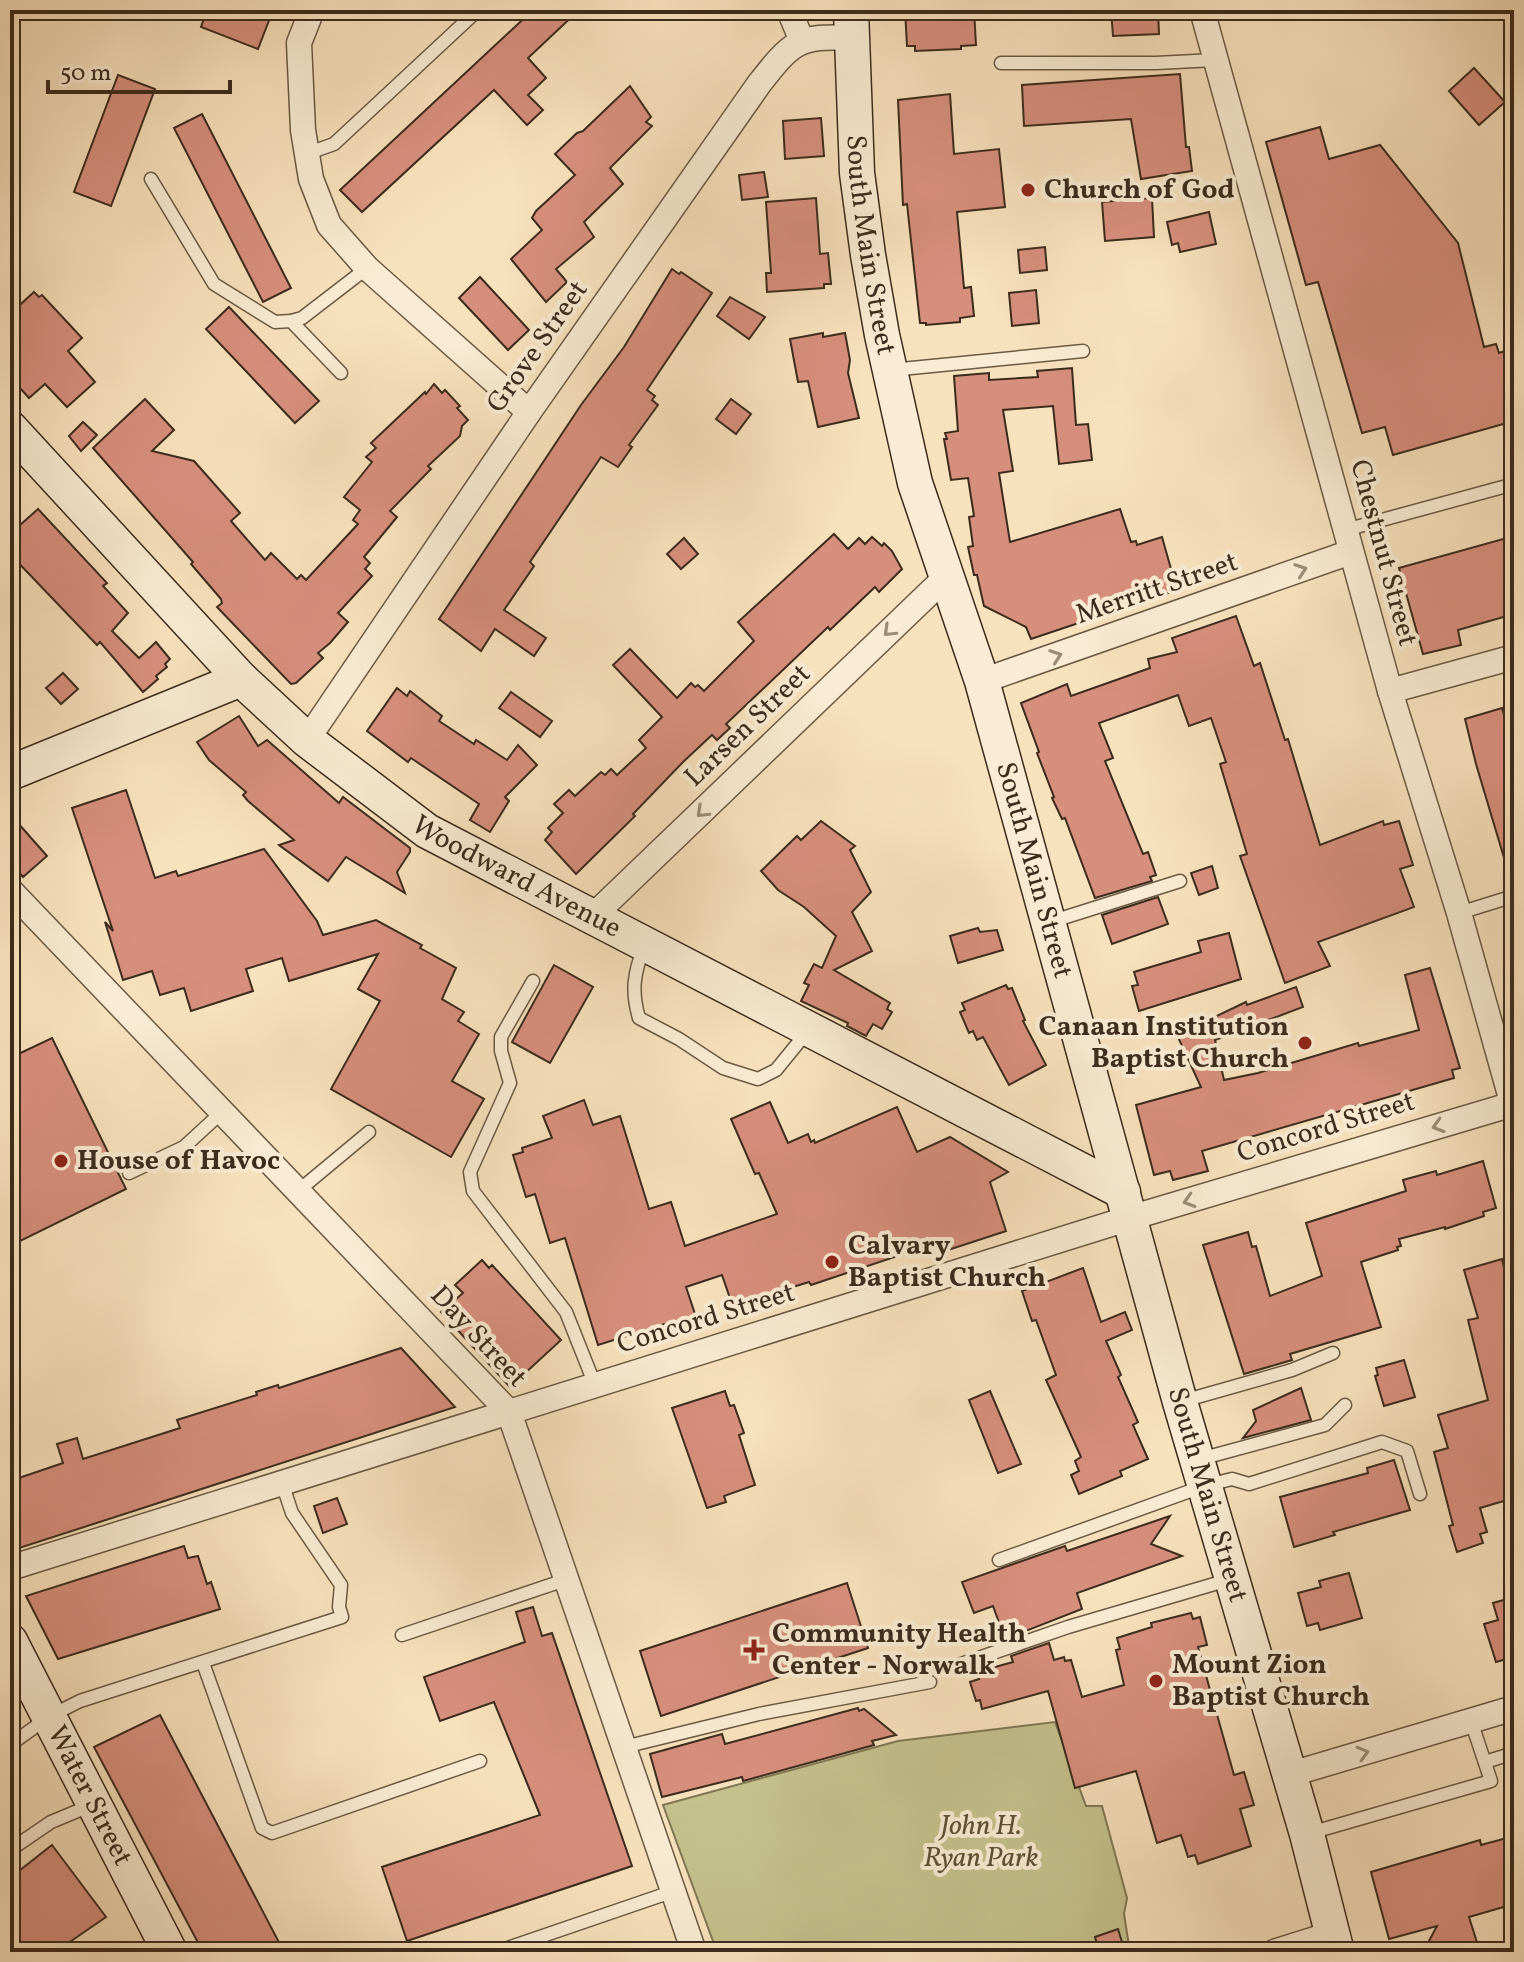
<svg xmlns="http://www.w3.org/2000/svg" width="1524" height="1962" viewBox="0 0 1524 1962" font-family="Vollkorn,serif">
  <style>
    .green { fill: #c4c18c; stroke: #807654; stroke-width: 2 }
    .building { fill: #d78f7d; stroke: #3c2b1d; stroke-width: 2 }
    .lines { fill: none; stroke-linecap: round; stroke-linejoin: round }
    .lane-casing { stroke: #6b5945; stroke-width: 15 }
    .street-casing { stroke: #6b5945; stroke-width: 27 }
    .secondary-casing { stroke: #3c2b1d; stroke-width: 37 }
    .lane { stroke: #faecd4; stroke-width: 12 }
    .street { stroke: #faecd4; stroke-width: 24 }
    .secondary { stroke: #faecd4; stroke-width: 34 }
    .oneway { stroke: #9b8c78 }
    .poi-dot { fill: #8f2418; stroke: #faecd4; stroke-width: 3 }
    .labels { text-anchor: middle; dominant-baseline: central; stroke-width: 8; stroke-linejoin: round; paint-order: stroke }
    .poi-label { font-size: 28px; font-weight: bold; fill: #3c2b1d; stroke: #faecd4; text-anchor: start }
    .street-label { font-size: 28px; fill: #3c2b1d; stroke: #faecd4 }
    .park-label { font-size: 28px; font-style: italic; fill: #5e5039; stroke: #faecd4 }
  </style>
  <rect width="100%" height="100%" fill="#f8e2bd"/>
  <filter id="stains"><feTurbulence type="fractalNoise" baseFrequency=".0025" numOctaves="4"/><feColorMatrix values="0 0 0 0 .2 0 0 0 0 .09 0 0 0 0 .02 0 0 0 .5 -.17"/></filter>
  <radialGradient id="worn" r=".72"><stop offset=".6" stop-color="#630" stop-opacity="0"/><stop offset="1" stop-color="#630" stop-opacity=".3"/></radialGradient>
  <path class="green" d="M1055 1722 1086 1806H1102L1127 1898 1124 1914 1130 1952H717L663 1805 898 1741Z"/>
  <g class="building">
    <path d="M207 10H273L258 49 201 27Z"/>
    <path d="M533 10H579L528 58 546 78 528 95 543 110 527 125 494 90 362 212 340 190Z"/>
    <path d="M905 10H974L976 45 961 46V49L915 51V46H907Z"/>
    <path d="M1111 10H1158L1159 34 1113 36Z"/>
    <path d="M1474 68 1505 102 1479 125 1449 91Z"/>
    <path d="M1180 74 1186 147H1189L1192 171 1141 179 1131 119 1024 126 1022 85Z"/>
    <path d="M118 75 155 89 111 206 74 192Z"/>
    <path d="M630 86 651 117 646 122 652 126 610 168 623 184 584 222 594 237 556 269 567 282 546 302 511 259 542 230 532 218 536 211 575 175 555 154 577 133 583 131Z"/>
    <path d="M950 94 954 154 999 149 1005 207 957 212 964 288 971 287 974 316 960 318V322L926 325V323H920L907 204 903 205 898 100Z"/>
    <path d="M202 114 291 288 263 302 174 128Z"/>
    <path d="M821 118 824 156 785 159 783 121Z"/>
    <path d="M1320 127 1329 159 1380 145 1458 243 1484 347 1496 344 1499 353 1514 348V421L1393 455 1385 427 1362 433 1318 282 1306 285 1266 142Z"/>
    <path d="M764 172 768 197 742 200 739 175Z"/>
    <path d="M816 198 820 254 828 253 831 284H824V288L767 292 766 273H771L766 202Z"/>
    <path d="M1152 198 1154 237 1105 241 1102 202Z"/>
    <path d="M1209 212 1216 244 1180 252 1178 243 1172 245 1167 222Z"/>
    <path d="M1045 247 1047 270 1020 273 1018 250Z"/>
    <path d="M672 269 679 274 681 272 712 293 647 390 655 396 652 400 658 405 629 445 632 447 618 467 601 457 530 562 534 566 504 610 546 638 534 656 495 629 481 651 439 619 581 405 624 347Z"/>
    <path d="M480 277 529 330 508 350 459 298Z"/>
    <path d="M1036 290 1039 323 1012 326 1009 293Z"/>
    <path d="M34 292 39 297 42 295 82 338 68 351 95 382 67 407 45 384 29 398 10 377V314Z"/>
    <path d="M730 297 765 317 749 339 717 316Z"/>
    <path d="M229 307 319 401 295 423 206 329Z"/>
    <path d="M823 333V337L845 333 850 360 848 373 859 418 818 427 808 381 798 382 790 339Z"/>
    <path d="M1072 368 1076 425 1088 424 1092 460 1059 464 1053 406 1003 410 1013 471 999 473 1010 542 1120 509 1131 542 1136 541 1137 545 1162 537 1177 590 1031 639 1026 627 984 606 977 575H974L968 547 973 546 969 517 974 516 968 478 951 480 944 439H947L945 433 958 431 954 376 989 373V380L1038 377 1037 371Z"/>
    <path d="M434 384 442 393 445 390 460 406 457 408 468 420 462 426 460 436 428 466 431 469 390 511 397 517 364 557 370 563 365 569 372 576 338 613 348 622 330 643 318 653 323 658 296 683 291 684 217 607 222 603 221 599 191 564 193 562 93 448 145 399 174 430 152 451 194 461 240 513 231 521 265 560 271 553 297 579 301 575 306 580 358 524 353 520 360 510 344 497 372 462 366 457 376 448 371 443 425 392 426 394Z"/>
    <path d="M731 399 751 414 736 434 716 419Z"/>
    <path d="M83 422 97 435 81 451 69 436Z"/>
    <path d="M38 509 107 583 103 586 128 613 112 631 139 658 156 642 170 659 165 664 167 667 156 676 158 679 143 692 100 642 97 645 10 554V534Z"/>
    <path d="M834 534 848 549 859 538 865 544 872 537 882 546 884 543 892 551 902 569 879 592 875 587 830 630 828 627 726 724 730 728 717 740 712 735 683 762 633 814 635 816 576 874 545 840 552 832 548 828 563 813 554 804 569 790 575 796 601 772 605 775 611 769 617 775 646 748 639 740 662 717 613 665 630 649 677 698 691 683 695 687 698 685 704 691 754 641 738 622Z"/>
    <path d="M1514 536V614L1458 630 1461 645 1423 654 1399 568Z"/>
    <path d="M684 538 698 554 681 569 667 554Z"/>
    <path d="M1236 616 1254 666 1260 663 1285 740 1288 739 1320 845 1383 821 1384 825 1399 821 1413 865 1400 869 1414 907 1318 942 1330 966 1285 983 1240 856 1247 854 1220 764 1226 762 1211 718 1189 726 1178 695 1099 723 1113 758 1105 761 1143 854 1148 852 1156 875 1150 877 1152 881 1095 898 1065 818 1062 819 1052 798 1054 797 1037 753 1039 752 1021 703 1067 684 1071 696 1150 668 1148 659 1177 652 1172 638Z"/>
    <path d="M63 673 78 689 61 704 46 688Z"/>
    <path d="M397 688 407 696 410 691 442 716 439 721 474 744 476 740 507 760 518 745 537 765 505 797 509 801 490 832 470 820 479 804 411 758 408 762 367 731Z"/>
    <path d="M511 692 552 721 540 737 499 708Z"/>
    <path d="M1502 708 1514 748V870L1508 871 1476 764 1465 719Z"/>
    <path d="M239 716 258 746 267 740 339 803 343 797 410 848V852L397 872 405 893 346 857 328 881 279 845 294 840 248 801 243 795 246 792 209 760 197 742Z"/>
    <path d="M126 790 155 878 176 871 178 876 264 849 317 921 323 935 376 920 422 945 420 948 456 968 442 999 464 1012 458 1021 479 1034 452 1081 484 1099 451 1157 331 1089 380 1001 358 989 378 954 289 981 282 958 246 969 253 991 191 1011 184 988 160 995 152 971 123 980 105 922 113 931 72 808Z"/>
    <path d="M10 814 47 856 23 877 10 862Z"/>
    <path d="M821 821 855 846 850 850 871 892 852 912 872 951 834 970 890 1003 887 1009 892 1012 882 1029 873 1024 866 1036 847 1026 848 1023 801 1001 809 985 804 983 814 964 822 968 836 936 804 907 778 890 761 871 797 836 801 840Z"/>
    <path d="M1212 866 1218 888 1199 895 1191 873Z"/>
    <path d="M1158 897 1168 924 1112 944 1102 915Z"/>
    <path d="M978 928 980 932 997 930 1003 950 958 963 950 936Z"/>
    <path d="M1229 933 1241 979 1139 1011 1132 986 1138 985 1134 972 1201 952 1198 941Z"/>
    <path d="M554 965 593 987 550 1063 512 1042Z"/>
    <path d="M1430 968 1460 1068 1452 1070 1454 1078 1202 1151 1208 1171 1173 1180 1170 1171 1154 1175 1136 1105 1201 1087 1177 1035 1246 1002 1247 1005 1296 987 1303 1007 1215 1040 1224 1080 1258 1073 1358 1043 1359 1046 1419 1030 1405 975Z"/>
    <path d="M1006 985 1008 989 1012 988 1025 1020 1023 1021 1046 1065 1009 1085 983 1037 977 1040 973 1031 969 1033 960 1012 965 1010 962 1003Z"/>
    <path d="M52 1038 126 1189 10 1246V1058Z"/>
    <path d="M584 1100 593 1125 620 1116 649 1209 671 1202 685 1246 777 1214 759 1173 755 1174 731 1119 770 1102 788 1143 808 1134 811 1142 814 1140 815 1143 897 1107 917 1152 950 1137 1008 1172 990 1182 1006 1231 945 1251 942 1241 811 1285 809 1282 764 1296 765 1299 734 1310 722 1275 686 1287 698 1323 674 1335 671 1322 598 1345 565 1238 550 1243 535 1194 526 1197 513 1155 523 1152 522 1148 552 1138 543 1116Z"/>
    <path d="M1483 1161 1496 1208 1483 1212 1484 1216 1445 1229V1227L1399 1239 1401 1246 1397 1247 1398 1250 1361 1262 1381 1327 1290 1354 1292 1360 1244 1374 1203 1245 1248 1232 1252 1247 1256 1246 1270 1296 1322 1276 1306 1223 1406 1191 1403 1180 1436 1171 1437 1175Z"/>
    <path d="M1502 1259 1506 1276 1514 1274V1498L1480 1508 1487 1532 1480 1534 1483 1543 1457 1552 1449 1526 1453 1525 1434 1452 1448 1448 1438 1415 1488 1400 1468 1320 1478 1318 1464 1270Z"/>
    <path d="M482 1260 489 1268 492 1265 561 1340 510 1387 441 1312 463 1293 455 1285Z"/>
    <path d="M1083 1268 1101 1322 1125 1312 1132 1330 1106 1341 1121 1375 1118 1377 1138 1422 1133 1425 1148 1459 1120 1471 1122 1476 1079 1494 1071 1475 1079 1471 1075 1461 1081 1457 1046 1380 1056 1375 1036 1320 1032 1321 1022 1291Z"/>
    <path d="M401 1348 455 1407 10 1551V1481L63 1463 57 1444 77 1438 83 1459 180 1428 177 1420 257 1395 256 1392 278 1385 279 1388Z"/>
    <path d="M1404 1360 1415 1397 1384 1406 1375 1376 1378 1375 1376 1368Z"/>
    <path d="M1301 1388 1311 1420 1243 1438 1256 1421 1253 1410Z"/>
    <path d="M725 1391 730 1406 734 1405 744 1433 739 1435 755 1485 724 1496 726 1502 707 1508 672 1408Z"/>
    <path d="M990 1391 1021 1464 998 1473 969 1400Z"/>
    <path d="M1394 1460 1410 1510 1333 1532 1335 1535 1294 1547 1280 1497 1368 1473 1367 1468Z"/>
    <path d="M337 1498 347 1524 323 1533 314 1506Z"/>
    <path d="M1170 1516 1151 1544 1182 1556 1077 1593 1082 1609 1005 1639 993 1606 974 1613 962 1582 1065 1546 1067 1551Z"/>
    <path d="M184 1546 188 1558 198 1556 207 1584 211 1582 220 1609 58 1659 26 1596Z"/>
    <path d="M1349 1573 1362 1618 1320 1630 1318 1623 1307 1626 1298 1593 1321 1587 1319 1581Z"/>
    <path d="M847 1583 868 1648 661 1716 640 1651Z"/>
    <path d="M1514 1597V1657L1496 1662 1484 1624 1498 1620 1493 1603Z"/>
    <path d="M533 1607 542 1636 552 1633 632 1866 407 1941 382 1867 540 1815 494 1702 440 1721 424 1677 525 1642 516 1612Z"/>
    <path d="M1191 1613 1193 1619 1200 1617 1207 1645 1198 1647 1234 1775 1244 1772 1254 1805 1240 1809 1251 1846 1198 1864 1195 1855 1188 1857 1181 1835 1157 1843 1136 1771 1075 1788 1048 1691 982 1709 980 1700 976 1701 970 1682 979 1679 977 1672 1013 1662 1011 1656 1049 1643 1054 1660 1064 1657 1065 1661 1071 1660 1082 1697 1124 1685 1116 1650 1120 1649 1117 1638 1152 1627 1151 1623Z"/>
    <path d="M858 1708 859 1711 864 1709 896 1735 872 1741 874 1745 743 1781 742 1777 662 1797 650 1754 722 1734 725 1744Z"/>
    <path d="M160 1715 284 1952H203L94 1747Z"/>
    <path d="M1514 1836V1865L1508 1866 1514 1887V1904L1469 1917 1480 1952H1423L1437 1926 1389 1939 1371 1872 1480 1840 1481 1845Z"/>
    <path d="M52 1845 106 1917 55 1952H10V1878Z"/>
    <path d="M1118 1929 1125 1952H1099L1095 1937Z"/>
  </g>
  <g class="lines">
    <g class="lane-casing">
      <g id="lane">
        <path d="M1001 63H1156L1215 60"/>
        <path d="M306 154 334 144 478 10"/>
        <path d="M151 179 214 284 275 322 291 321 302 318 367 268"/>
        <path d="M291 321 341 373"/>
        <path d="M891 370 1083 351"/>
        <path d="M1345 530 1514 484"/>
        <path d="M1459 913 1514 896"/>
        <path d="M1050 922 1180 881"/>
        <path d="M644 947C634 973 631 991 639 1018L679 1039 723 1068 758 1079 776 1070 807 1032"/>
        <path d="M533 981 501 1037V1051L510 1083 470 1172 473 1191 566 1312 595 1385"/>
        <path d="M129 1173 184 1147 222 1112"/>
        <path d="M298 1191 369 1132"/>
        <path d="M1183 1401 1292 1370 1333 1353"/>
        <path d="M1200 1459 1325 1425 1345 1405"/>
        <path d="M999 1560 1204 1486 1232 1479 1249 1484 1382 1442 1407 1451 1420 1494"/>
        <path d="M402 1635 568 1579"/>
        <path d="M203 1663 262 1828 272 1833 480 1761"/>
        <path d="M961 1664 1068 1627 1228 1580"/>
        <path d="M10 1745 50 1716 80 1701 342 1617 339 1607 341 1585 292 1513 282 1483"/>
        <path d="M624 1747 759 1714 930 1682"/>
        <path d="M1485 1762 1514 1753"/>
        <path d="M1310 1833 1491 1781 1471 1721"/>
        <path d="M10 1850 51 1822 92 1805"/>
        <path d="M496 1952 674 1891"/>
      </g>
    </g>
    <g class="street-casing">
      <g id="street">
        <path d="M312 10 299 43 303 130 311 179 329 225 367 268 529 412"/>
        <path d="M789 10 802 41"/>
        <path d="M1202 10 1390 691 1459 913 1514 1109"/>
        <path d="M982 681 1351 552"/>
        <path d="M1390 691 1514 657"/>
        <path d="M307 740 529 412 759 84C792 42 798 35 852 38"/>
        <path d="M10 890 509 1412 694 1952"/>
        <path d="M592 917 946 577"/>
        <path d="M10 1568 1130 1218 1513 1104"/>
        <path d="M1288 1775 1514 1708"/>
        <path d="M1274 1952 1331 1934"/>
      </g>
    </g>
    <g class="secondary-casing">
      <g id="secondary">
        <path id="s1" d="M851 10 857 173 868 255 882 335 915 483 982 681 1180 1402 1307 1834 1337 1952"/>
        <path id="s2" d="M10 428 241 679 307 740 427 831 1123 1192"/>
        <path d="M10 773 241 679"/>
        <path id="s3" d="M10 1641 170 1952"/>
      </g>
    </g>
    <use href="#lane" class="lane"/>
    <use href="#street" class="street"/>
    <use href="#secondary" class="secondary"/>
  </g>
  <defs><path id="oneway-chevron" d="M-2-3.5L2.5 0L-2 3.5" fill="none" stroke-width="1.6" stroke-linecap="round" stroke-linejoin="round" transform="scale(2)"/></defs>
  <g class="oneway">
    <use href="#oneway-chevron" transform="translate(1301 570) rotate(-19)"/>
    <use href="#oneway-chevron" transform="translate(889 631) rotate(136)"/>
    <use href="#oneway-chevron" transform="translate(1056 656) rotate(-19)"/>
    <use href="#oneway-chevron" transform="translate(702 812) rotate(136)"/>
    <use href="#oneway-chevron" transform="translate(1438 1126) rotate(163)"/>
    <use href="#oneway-chevron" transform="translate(1189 1201) rotate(163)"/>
    <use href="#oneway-chevron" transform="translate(1363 1753) rotate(-16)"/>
  </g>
  <g class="poi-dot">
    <circle cx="1028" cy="190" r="8"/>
    <circle cx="1305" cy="1043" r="8"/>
    <circle cx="61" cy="1161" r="8"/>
    <circle cx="832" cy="1262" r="8"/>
    <path d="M750 1638h8v8h8v8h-8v8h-8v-8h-8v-8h8z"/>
    <circle cx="1156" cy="1681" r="8"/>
  </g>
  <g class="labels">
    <g class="poi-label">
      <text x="1044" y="190">Church of God</text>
      <text x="1289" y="1027" text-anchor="end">Canaan Institution<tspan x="1289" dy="32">Baptist Church</tspan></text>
      <text x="77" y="1161">House of Havoc</text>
      <text x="848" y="1246">Calvary<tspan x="848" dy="32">Baptist Church</tspan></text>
      <text x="772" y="1634">Community Health<tspan x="772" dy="32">Center - Norwalk</tspan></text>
      <text x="1172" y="1665">Mount Zion<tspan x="1172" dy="32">Baptist Church</tspan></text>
    </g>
    <g class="street-label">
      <text stroke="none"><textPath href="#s1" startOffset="236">South Main Street</textPath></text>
      <text transform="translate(538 347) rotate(-55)">Grove Street</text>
      <text transform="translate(1383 553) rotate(75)">Chestnut Street</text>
      <text transform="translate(1157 589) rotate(-19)">Merritt Street</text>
      <text transform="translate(748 726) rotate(-44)">Larsen Street</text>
      <text stroke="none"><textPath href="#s1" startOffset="884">South Main Street</textPath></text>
      <text stroke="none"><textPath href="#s2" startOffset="682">Woodward Avenue</textPath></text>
      <text transform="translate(1326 1128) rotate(-17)">Concord Street</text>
      <text transform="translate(706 1319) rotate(-17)">Concord Street</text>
      <text transform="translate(478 1337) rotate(47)">Day Street</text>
      <text stroke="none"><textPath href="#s1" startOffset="1532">South Main Street</textPath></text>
      <text stroke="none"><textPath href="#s3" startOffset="174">Water Street</textPath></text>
    </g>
    <g class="park-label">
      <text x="981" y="1826">John H.<tspan x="981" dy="32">Ryan Park</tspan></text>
    </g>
  </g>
  <rect width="1524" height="1962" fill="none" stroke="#f8e2bd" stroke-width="40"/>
  <rect x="12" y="12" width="1500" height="1938" fill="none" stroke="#3c2b1d" stroke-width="4"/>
  <rect x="20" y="20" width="1484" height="1922" fill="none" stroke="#3c2b1d" stroke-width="2"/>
  <path d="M48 80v12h182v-12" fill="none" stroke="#3c2b1d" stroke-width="4"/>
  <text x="60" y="80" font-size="24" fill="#3c2b1d" stroke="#faecd4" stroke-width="6" paint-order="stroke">50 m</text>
  <rect width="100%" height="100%" filter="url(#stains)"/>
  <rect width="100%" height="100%" fill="url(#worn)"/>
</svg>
